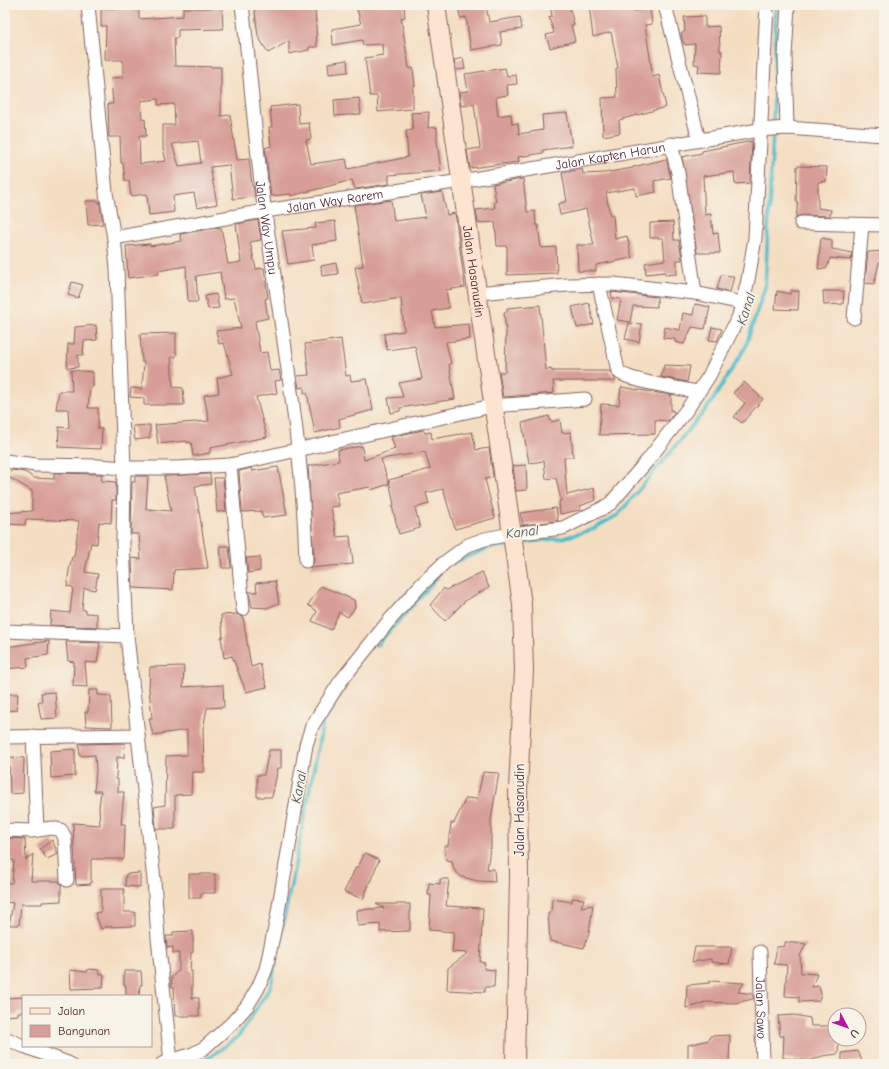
<svg xmlns="http://www.w3.org/2000/svg" width="889" height="1069" viewBox="0 0 889 1069" font-family="'Comic Neue',sans-serif">
  <style>
    .lines { fill: none; stroke-linecap: round; stroke-linejoin: round }
    .stream { stroke: #4ebbc8; stroke-width: 3.5 }
    .building { fill: #d79e97; fill-rule: evenodd }
    .minor-casing { stroke: #866260; stroke-width: 15 }
    .secondary-casing { stroke: #866260; stroke-width: 20 }
    .minor { stroke: #fff; stroke-width: 13 }
    .secondary { stroke: #fde4d1; stroke-width: 18 }
    .labels { text-anchor: middle; dominant-baseline: central; stroke-width: 3.5; stroke-linejoin: round; paint-order: stroke }
    .street-label { font-size: 13px; fill: #4a1f2b; stroke: #f7f3e8 }
    .water-label { font-size: 14px; font-style: italic; fill: #4b5662; stroke: #f7f3e8 }
  </style>
  <rect width="100%" height="100%" fill="#f7f3e8"/>
  <filter id="ink" filterUnits="userSpaceOnUse"><feTurbulence type="fractalNoise" baseFrequency=".025" numOctaves="2"/><feDisplacementMap in="SourceGraphic" scale="8" xChannelSelector="R" yChannelSelector="G"/><feConvolveMatrix kernelMatrix="1 2 1 2 8 2 1 2 1" color-interpolation-filters="sRGB"/></filter>
  <filter id="wash" filterUnits="userSpaceOnUse"><feTurbulence type="fractalNoise" baseFrequency=".012" numOctaves="4" result="noise"/><feDisplacementMap in="SourceGraphic" scale="16" xChannelSelector="R" yChannelSelector="G"/><feGaussianBlur stdDeviation="0.9" result="paint"/><feColorMatrix in="noise" values="0 0 0 0 0 0 0 0 0 0 0 0 0 0 0 0 0 1.4 0 .05"/><feComposite in="paint" operator="in"/></filter>
  <g filter="url(#wash)">
    <rect width="100%" height="100%" fill="#f4dec2"/>
    <g class="lines">
      <g class="stream">
        <path d="M773 126 776 5"/>
        <path d="M519 543 563 538 591 530 618 515 711 403 745 348 765 287 773 132"/>
        <path d="M453 563 491 547 509 545"/>
        <path d="M377 645 437 578"/>
        <path d="M200 1064 238 1037 271 986 323 722 344 688"/>
      </g>
    </g>
    <g id="blocks">
      <g class="building">
        <path d="M254 5H283V9L301 7V5H315L317 47H309V50L289 54V41L268 53 258 36Z"/>
        <path d="M356 5H404L405 17 401 18 409 68H413L415 86H413V109L378 112 377 96H370L365 58 383 55 382 44 363 45 362 40 333 45 332 29 361 24Z"/>
        <path d="M458 5H486L489 22 520 17 522 29 500 32 502 45 471 50 466 17 460 18Z"/>
        <path d="M550 5H569L574 25H571L575 41 550 48 546 35 554 33 549 17 552 16Z"/>
        <path d="M589 5H632L633 11 650 8 652 24 645 25 653 77 659 75 666 107 619 120 620 133 603 136 602 98 617 97 616 69 618 68 611 32 593 37Z"/>
        <path d="M101 8 139 10V19L183 16V8H222L223 29 178 30V38H174L175 66 221 67V116L230 115 237 160 249 159 252 186H253L255 197 233 199 229 165 210 167 217 204 197 208 194 193 173 196 174 212 149 215 147 194 131 196 129 181H125L123 163H121L120 137H109L108 104H113L111 78 123 77V60H105L106 26H101ZM158 99V105L174 104 175 125H163V149L166 161 140 164 139 136H146L145 119 142 120 141 101ZM198 141 201 163 179 166 172 144Z"/>
        <path d="M705 16V27L719 26 720 51H722L721 73 698 72 699 65 694 64 695 44 685 45 683 42 681 34 685 31 684 17Z"/>
        <path d="M463 58 465 69 456 70 454 60Z"/>
        <path d="M347 60 348 72 329 74 328 63Z"/>
        <path d="M505 68 507 76 516 75 517 84 507 85 508 95 496 97 498 116 511 114 512 124 518 123 519 134 543 130 542 115 567 113 572 146 543 150V153L518 157 519 162 470 168 467 150 480 148 474 104 461 106 459 92 468 91 465 74Z"/>
        <path d="M359 98 361 114 335 116 334 100Z"/>
        <path d="M298 104 299 124 309 123 311 139 306 140 311 164 346 159 348 169 408 157 406 131 413 130 411 113 429 112 428 128 437 127V142L441 171 389 175V184L355 189 352 180 291 196V194L271 196 265 148 271 146 269 127H272L270 107Z"/>
        <path d="M752 141 750 183 735 184 734 172 703 176 705 215 711 214 713 234 718 233 720 253H697L682 157 702 153V151Z"/>
        <path d="M666 159 671 178 654 181 656 192 636 196 635 188 606 193 610 215H613L615 239 627 236 632 258 596 265V271H578L577 245H594L586 209 560 215 558 204 567 201 562 173 582 169 583 174 604 173 633 168V167Z"/>
        <path d="M797 166 827 167 826 181 818 182V208L831 210 830 216 801 215 796 217 798 202H796Z"/>
        <path d="M523 179 527 212 535 211 536 225H538L541 248 556 247 557 273 507 275V246H497L495 222 478 223 476 210 495 208 494 202H496L493 184Z"/>
        <path d="M442 192 447 215 455 213 465 287 446 290 449 308 432 311 435 327 469 324 470 339 446 342 451 364H449L455 399 400 408V411L391 413 388 398 403 397 399 383 422 379 415 346 387 350 384 334 404 331 401 298 362 304 355 267 363 266 354 205 391 200 394 221 426 217 421 195Z"/>
        <path d="M86 201H99L103 224 88 225Z"/>
        <path d="M258 220 261 240 250 242 256 269 264 268 268 298 265 299 268 318 255 321 260 353 267 352 270 371 279 370 281 380 275 381 277 393 256 397 267 437 210 448V453L193 456 191 442 187 443V441L158 444 155 425 209 421 204 395 219 393 217 378 233 374 224 343 219 344 216 331 241 328 234 298 224 299 220 272 196 276 198 302H188L186 266 158 271 159 274 128 278 126 246 150 244V246L182 241 180 234 221 227 228 264 241 262 236 224Z"/>
        <path d="M335 221 337 241 312 245 314 260 288 264 282 231 316 228 315 223Z"/>
        <path d="M673 222 674 240H679L682 258V260H677V274L665 275V272L646 274 645 263 665 260 663 238H650V223Z"/>
        <path d="M821 238 832 240V249L852 253 851 260 830 258 827 268 818 269Z"/>
        <path d="M884 251V263H879L874 284 865 283 868 252Z"/>
        <path d="M336 263 338 274 322 276 321 266Z"/>
        <path d="M721 275 734 276 730 292 717 289Z"/>
        <path d="M72 282 83 285 78 298 68 295Z"/>
        <path d="M777 291 790 294V291H799L798 310 775 309Z"/>
        <path d="M823 291H844L843 304 824 305Z"/>
        <path d="M611 292 657 297V307L633 306 630 322 617 320 621 299 612 298Z"/>
        <path d="M216 294 219 308 208 309 205 296Z"/>
        <path d="M589 303 594 324 577 328 572 307Z"/>
        <path d="M695 304 710 307 705 329 692 327 684 344 675 342V339L663 338 665 327 680 330 683 313 693 315Z"/>
        <path d="M540 305 546 370 551 369 552 371H610L616 381H553L554 393 503 397 499 372H505L506 332 504 312H507V308Z"/>
        <path d="M629 323 642 324 639 342 625 339Z"/>
        <path d="M96 325 97 340 84 341 83 355H78V367L67 368 68 344H74L75 327Z"/>
        <path d="M712 327 722 329 717 341 709 340Z"/>
        <path d="M176 333V357H171L173 387 183 388 184 405H144V398L130 397 131 388 142 389 144 362H142L140 334Z"/>
        <path d="M341 339 346 376 350 375 351 381 367 379 373 410 339 419 340 427 315 433 307 393H304V387L299 388 297 376 309 375 305 344Z"/>
        <path d="M664 365 690 366 687 382 661 377Z"/>
        <path d="M71 370 93 372V387H90L88 408H98V429H102L101 449 58 447 59 427 69 428 68 409H56L59 391H72Z"/>
        <path d="M744 382 763 399 742 423 734 417 745 403 733 393Z"/>
        <path d="M621 387 671 395V411H674V413L668 421 655 420V434L599 435 601 404 619 405Z"/>
        <path d="M549 416 551 422 560 420 562 433 571 432 573 457 564 458 567 495 594 488 596 500 580 506V510L560 514 559 501H561L556 478 546 479 544 461 529 463 522 423Z"/>
        <path d="M150 425V438L135 440 133 426Z"/>
        <path d="M423 430 425 433 431 432 432 439 472 432 476 450 489 448 493 477 485 479 495 518 455 529 443 489 426 493 429 504 415 508 420 528 399 534 392 506 394 505 389 480 430 469 425 452 381 459 389 484 371 490 370 487 336 493 339 506 331 507 337 537 350 536 353 564 310 568 314 561 308 466 339 461 338 450 362 446 364 460 395 449 391 437Z"/>
        <path d="M526 465 527 490 516 491 513 466Z"/>
        <path d="M278 467 287 515 263 518 261 511 242 512 239 471 251 468 252 471Z"/>
        <path d="M12 470 25 472 34 478 54 479V473L102 474 101 481 116 482V500H112L111 523 99 522 97 544 91 543 85 572 98 574 95 590 84 588 82 609 85 610 86 613 97 614V627L50 625 51 611 70 613 73 587 67 586 69 570 72 557H74L79 521 26 519 25 525 5 524V513L32 511V491L7 476Z"/>
        <path d="M210 474 211 484 195 486 208 568 174 570 173 590 133 588 132 558 141 559 139 534H131L132 482H135V476H148L146 509 171 511 164 476Z"/>
        <path d="M214 478H223L226 511 217 512Z"/>
        <path d="M556 508 558 521 523 525 520 513Z"/>
        <path d="M220 546H229L231 568H222Z"/>
        <path d="M260 557V571L248 573 246 558Z"/>
        <path d="M482 572 489 587 465 601 445 621 430 605 444 588 446 590Z"/>
        <path d="M275 581 279 603 267 608 252 607 249 592H257L256 583Z"/>
        <path d="M321 586 354 600 355 607 348 617 339 612 331 630 312 621 317 611 308 605Z"/>
        <path d="M237 614 243 617 251 667 260 664 267 687 246 692 232 656 224 658 221 637H223L221 615Z"/>
        <path d="M49 641 48 655 27 658 28 667 5 669V647Z"/>
        <path d="M66 642 100 643 97 663 85 662 87 687 73 686 74 662 68 661Z"/>
        <path d="M184 666 183 687 223 685 224 707 207 708 203 729 204 772H192L191 794 175 795V829H156L154 807 165 805 166 756 187 755V730L153 735 149 718H152L149 689 150 667Z"/>
        <path d="M89 690H98V695L111 696 112 727 86 726 85 712H88Z"/>
        <path d="M55 692 57 718 41 719 38 702 42 701 41 693Z"/>
        <path d="M5 694H18L17 710 5 711Z"/>
        <path d="M125 743 124 758 117 757 116 779H118V792H124L121 824H125L124 859H91V884L76 885 73 823 100 825 99 807 101 791H94L96 771 95 755 80 756 79 744Z"/>
        <path d="M75 749V776L51 778 50 751Z"/>
        <path d="M269 750H281V768H278L272 797H257V775H264Z"/>
        <path d="M9 757 24 758 23 793 10 794Z"/>
        <path d="M483 772 499 773 491 819V849L490 848 487 869H494L495 882 478 881 462 877 454 870 452 861 446 860 444 846H448L451 823H454L466 798 477 799Z"/>
        <path d="M9 838 25 839 26 860 33 854 31 881H59L61 885V901L42 902V904H21L19 925H9L13 903 5 902V883H12L14 860H9Z"/>
        <path d="M52 840 58 854 47 859 40 849Z"/>
        <path d="M365 853 379 860 363 899 344 892 356 867H358Z"/>
        <path d="M140 873V887L125 886 126 874Z"/>
        <path d="M189 874H215V893H201V898H189Z"/>
        <path d="M440 879H449L446 906 483 908 480 962 485 963 484 969 495 970 494 987H485V992L447 990 448 968 468 953 452 952 454 932 429 930 431 895H428L429 883 440 884Z"/>
        <path d="M101 889H124V912H135V926L106 927 101 929 95 913 101 912Z"/>
        <path d="M572 898 584 899 581 907 593 905 589 933 584 948 550 941 548 913H551L552 899 572 902Z"/>
        <path d="M376 904H410V931L380 932V924L358 926 357 910 384 908Z"/>
        <path d="M193 931V952L191 953 190 971H192V998H199V1016H175L174 988 171 986 172 977 179 970V953H173V947L167 948 166 936H173V932Z"/>
        <path d="M785 942 806 944 800 956 801 973 817 974 812 987 819 986 821 994 819 1001 799 1002V997L785 996 787 965 774 964 777 947 785 946Z"/>
        <path d="M695 947H732L729 964 711 962V959L692 962Z"/>
        <path d="M88 969 99 970V974H104L103 988 71 989 70 970 87 972Z"/>
        <path d="M124 971H141L142 985H140L139 996H126V985H124Z"/>
        <path d="M710 981 744 983 738 992 753 994V999L735 1003 703 1002V1004L686 1008 687 985 710 983Z"/>
        <path d="M23 997V1012H18V1015L5 1016V998Z"/>
        <path d="M794 1015 810 1018 811 1026H835V1039H839L838 1054 822 1056 810 1061 783 1058 784 1036H780L778 1016Z"/>
        <path d="M730 1035 729 1064H688V1045L709 1040 710 1036Z"/>
        <path d="M858 1051 862 1061 842 1063V1053Z"/>
      </g>
    </g>
  </g>
  <g filter="url(#ink)">
    <use href="#blocks" fill-opacity="0" stroke="#866260" stroke-width="1"/>
    <g class="lines">
      <g class="minor-casing">
        <g id="minor">
          <path id="s1" d="M242 5C251 74 255 144 265 213 281 328 303 443 306 561"/>
          <path d="M665 5 699 140"/>
          <path d="M787 128 785 56 788 5"/>
          <path d="M801 223 884 225"/>
          <path id="s2" d="M114 238 265 211 461 181 759 130 787 128 884 135"/>
          <path d="M599 284 618 371C629 382 681 388 698 392"/>
          <path d="M477 293 567 285 613 284 695 293 678 173 671 144"/>
          <path d="M695 293 742 303"/>
          <path d="M854 318 862 225"/>
          <path d="M5 461 36 465 99 466 124 468 117 269 114 238 106 193 88 5"/>
          <path d="M230 465 243 609"/>
          <path d="M5 631 127 636"/>
          <path d="M33 736 37 830"/>
          <path d="M5 737 138 735"/>
          <path d="M5 830 31 831 52 828 61 830 65 838 67 880"/>
          <path id="s3" d="M760 952 763 1064"/>
          <path d="M5 1038 23 1046"/>
          <path d="M24 1046 70 1064"/>
          <path d="M171 1062 158 938 154 880 127 636 123 544 124 468H176L230 465 492 406 585 399"/>
          <path d="M162 1064 193 1054 204 1048 232 1023 247 1006 258 988 266 969 277 918 306 745 312 726 340 682 388 622 420 586 444 563 468 545 485 539 511 534 563 528 603 508 611 503 648 460 688 408 709 376 739 316 748 280 755 238 767 5"/>
        </g>
      </g>
      <g class="secondary-casing">
        <g id="secondary">
          <path id="s4" d="M436 5 522 604 524 671 518 789 519 878 515 1064"/>
        </g>
      </g>
      <use href="#minor" class="minor"/>
      <use href="#secondary" class="secondary"/>
    </g>
  </g>
  <g class="labels">
    <g class="street-label">
      <text stroke="none"><textPath href="#s2" startOffset="503">Jalan Kapten Harun</textPath></text>
      <text stroke="none"><textPath href="#s2" startOffset="224">Jalan Way Rarem</textPath></text>
      <text stroke="none"><textPath href="#s1" startOffset="224">Jalan Way Umpu</textPath></text>
      <text stroke="none"><textPath href="#s4" startOffset="269">Jalan Hasanudin</textPath></text>
      <text transform="translate(519 810) rotate(-90)">Jalan Hasanudin</text>
      <text stroke="none"><textPath href="#s3" startOffset="56">Jalan Sawo</textPath></text>
    </g>
    <g class="water-label">
      <text transform="translate(746 309) rotate(-72)">Kanal</text>
      <text transform="translate(522 532) rotate(-7)">Kanal</text>
      <text transform="translate(299 787) rotate(-79)">Kanal</text>
    </g>
  </g>
  <rect width="889" height="1069" fill="none" stroke="#f7f3e8" stroke-width="20"/>
  <rect x="22" y="995" width="130" height="52" fill="#f7f3e8" stroke="#b29e9c"/>
  <rect x="30" y="1008" width="20" height="6" fill="#fde4d1" stroke="#b29e9c"/>
  <text x="58" y="1015" font-size="12" fill="#4a1f2b">Jalan</text>
  <rect x="30" y="1025" width="20" height="12" fill="#d79e97" stroke="#b29e9c"/>
  <text x="58" y="1035" font-size="12" fill="#4a1f2b">Bangunan</text>
  <g transform="translate(847 1027) rotate(131)"><circle r="19" fill="#f7f3e8" stroke="#b29e9c"/>
  <path d="M0-3L7 15L0 10L-7 15Z" fill="#b5179e"/>
  <text y="-6" font-size="11" font-weight="bold" text-anchor="middle" fill="#4a1f2b">U</text>
  </g>
</svg>
